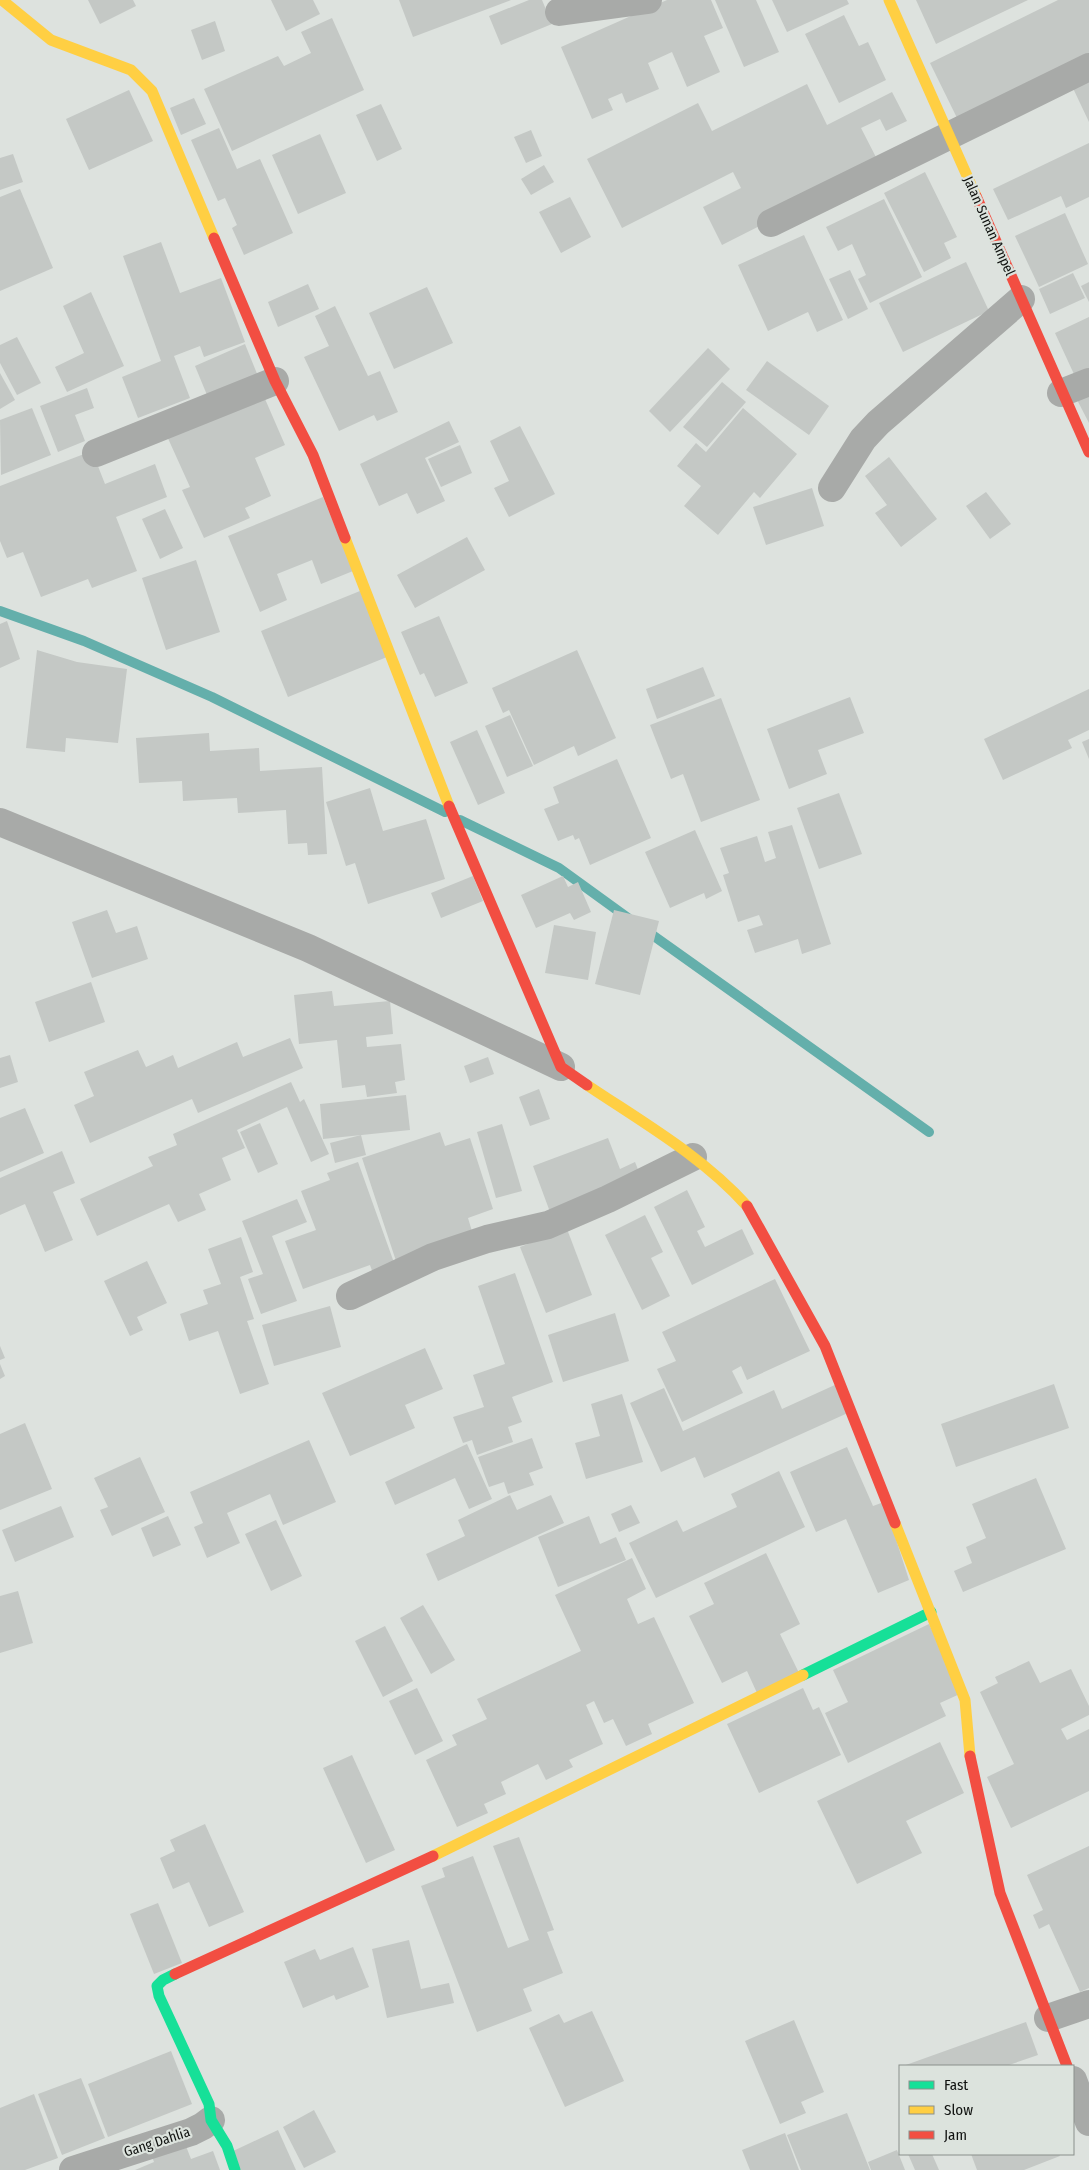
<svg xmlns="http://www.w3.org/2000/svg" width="1089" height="2170" viewBox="0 0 1089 2170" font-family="'Fira Sans Condensed',sans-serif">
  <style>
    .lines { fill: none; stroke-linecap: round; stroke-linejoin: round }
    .stream { stroke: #64afab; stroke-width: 10 }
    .building { fill: #c4c8c5 }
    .street { stroke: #a8aaa8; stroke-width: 28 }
    .fast { stroke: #16e098; stroke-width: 11 }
    .slow { stroke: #ffcf43; stroke-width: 11 }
    .jam { stroke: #f24e42; stroke-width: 11 }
    .labels { text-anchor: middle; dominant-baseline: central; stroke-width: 4.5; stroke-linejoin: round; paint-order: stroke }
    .street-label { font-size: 14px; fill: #101210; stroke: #dce3dd }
  </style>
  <rect width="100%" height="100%" fill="#dde2de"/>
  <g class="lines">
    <g class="stream">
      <path d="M0 611 84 641 212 697 445 812"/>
      <path d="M460 820 559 868 628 918"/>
      <path d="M644 929 929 1132"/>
    </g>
  </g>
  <g class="building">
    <path d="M88 0H133L136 6 100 24Z"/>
    <path d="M271 0H313L320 14 286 31Z"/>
    <path d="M399 0H511L413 37Z"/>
    <path d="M529 0H542L552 24 501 45 489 16Z"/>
    <path d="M667 0H711L723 28 704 36 720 72 687 87 672 52 648 63 659 89 626 103 622 93 608 99 613 110 592 119 561 47Z"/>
    <path d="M715 0H756L779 52 744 67Z"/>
    <path d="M772 0H847L849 4 787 32Z"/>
    <path d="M916 0H1028L936 44Z"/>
    <path d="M1058 0H1089V61L960 124 930 63Z"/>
    <path d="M844 15 859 46 868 42 886 80 839 103 805 34Z"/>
    <path d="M332 18 364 90 232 151 204 89 278 56 284 66 311 53 301 32Z"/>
    <path d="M215 21 225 51 202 60 191 30Z"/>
    <path d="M1089 76V122L1071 84Z"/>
    <path d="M807 84 827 125 892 92 907 121 886 131 880 119 861 128 880 165 722 245 703 207 741 188 733 172 622 228 587 159 698 103 712 131Z"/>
    <path d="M129 90 153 141 89 170 66 119Z"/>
    <path d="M194 98 206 124 181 135 170 108Z"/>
    <path d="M381 104 402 149 377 161 356 115Z"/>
    <path d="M219 128 237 169 260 159 293 233 244 255 232 228 237 225 225 198 218 201 191 140Z"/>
    <path d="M531 130 542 156 526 163 514 137Z"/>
    <path d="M320 134 346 193 298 214 272 155Z"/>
    <path d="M1089 143V197L1066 208 1061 196 1008 220 993 189Z"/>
    <path d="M13 154 23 182 0 190V158Z"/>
    <path d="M544 165 554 182 531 195 521 179Z"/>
    <path d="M925 172 957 237 944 243 951 258 924 272 884 193Z"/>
    <path d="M20 189 53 268 0 291V197Z"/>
    <path d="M570 197 591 237 561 253 539 212Z"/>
    <path d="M884 199 922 277 870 303 858 279 866 275 852 244 838 251 826 227Z"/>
    <path d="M1065 213 1088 264 1039 287 1015 236Z"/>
    <path d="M804 235 843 320 817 332 808 312 768 331 738 265Z"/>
    <path d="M161 242 180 293 221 278 245 342 204 357 200 346 174 356 190 398 138 418 122 377 161 361 123 256Z"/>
    <path d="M966 262 989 311 903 352 879 303Z"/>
    <path d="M850 270 868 309 848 319 829 279Z"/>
    <path d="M1073 273 1085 298 1050 314 1039 289Z"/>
    <path d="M1089 282V302L1081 286Z"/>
    <path d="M308 284 319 309 278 327 268 302Z"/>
    <path d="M427 287 453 343 394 369 369 313Z"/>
    <path d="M91 292 124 366 67 392 55 367 84 353 63 306Z"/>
    <path d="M335 306 368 376 380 371 398 412 377 421 374 415 339 431 304 357 329 346 315 316Z"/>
    <path d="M1089 317V381L1079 385 1055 333Z"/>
    <path d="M17 337 41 383 17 395 0 363V345Z"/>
    <path d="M245 344 260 381 207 395 195 366Z"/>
    <path d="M708 348 730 369 670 432 649 411Z"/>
    <path d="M767 361 829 406 809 435 746 390Z"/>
    <path d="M0 373 15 400 0 409Z"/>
    <path d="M722 382 746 402 707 447 683 427Z"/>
    <path d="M1089 385V423L1073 392Z"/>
    <path d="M87 388 94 408 75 415 85 441 58 452 40 406Z"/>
    <path d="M262 392 285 445 255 458 271 496 245 508 250 518 204 538 182 490 190 487 166 434Z"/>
    <path d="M32 408 51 455 1 475 0 420Z"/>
    <path d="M743 408 797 454 760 498 754 492 718 535 684 506 701 486 677 466 696 443 706 452Z"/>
    <path d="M449 421 459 442 425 458 445 501 417 514 407 493 379 506 360 464Z"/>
    <path d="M520 426 555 494 509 517 494 488 509 481 490 441Z"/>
    <path d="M460 445 472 473 441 487 428 459Z"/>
    <path d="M92 451 105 484 155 464 167 497 116 517 137 571 92 588 88 579 41 597 23 552 7 558 0 541V486Z"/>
    <path d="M889 457 937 519 901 547 875 513 887 505 865 476Z"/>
    <path d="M812 488 824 526 766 545 753 507Z"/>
    <path d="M986 492 1011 524 990 539 966 506Z"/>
    <path d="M323 497 353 571 321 584 312 560 277 574 287 600 260 612 228 536Z"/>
    <path d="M165 509 183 548 160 559 142 519Z"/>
    <path d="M467 537 485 570 415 608 397 575Z"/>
    <path d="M196 560 220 632 166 650 142 578Z"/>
    <path d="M360 591 387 657 288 697 261 631Z"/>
    <path d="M439 616 468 683 435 697 424 673 420 675 401 632Z"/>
    <path d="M7 621 20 659 0 668V624Z"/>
    <path d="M37 650 77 662 127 669 118 743 66 738 65 752 26 748Z"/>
    <path d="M577 650 616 738 578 756 574 746 534 765 509 710 503 713 492 688Z"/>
    <path d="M703 667 715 696 657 719 646 689Z"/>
    <path d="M1089 689V730L1068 740 1072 748 1003 780 984 739Z"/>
    <path d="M850 697 864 733 818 750 827 774 789 789 767 729Z"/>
    <path d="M721 698 760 800 701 822 683 774 671 779 650 725Z"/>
    <path d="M510 715 533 766 507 777 485 726Z"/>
    <path d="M477 730 505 793 478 805 450 742Z"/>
    <path d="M209 733 210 751 259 748 260 771 322 767 327 854 308 855 307 843 288 844 286 810 238 813 237 798 183 801 182 781 139 783 136 738Z"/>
    <path d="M1089 739V759L1082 742Z"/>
    <path d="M617 759 651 838 590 865 579 838 575 840 573 835 558 841 544 809 559 803 553 787Z"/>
    <path d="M370 788 383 831 426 819 445 879 368 904 355 863 346 866 326 802Z"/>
    <path d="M839 793 862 854 819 869 797 808Z"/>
    <path d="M792 825 831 944 802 954 798 939 755 953 747 930 763 925 759 915 738 922 723 875 729 873 720 848 757 836 765 862 776 858 768 832Z"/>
    <path d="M695 830 722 891 706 899 704 893 670 908 645 852Z"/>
    <path d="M473 876 483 901 441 918 431 893Z"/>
    <path d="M563 876 568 887 578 882 591 912 574 920 570 913 536 928 521 895Z"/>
    <path d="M107 910 116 933 137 926 148 959 92 978 72 922Z"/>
    <path d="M614 910 659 921 640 995 595 984Z"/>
    <path d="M554 925 596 932 588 980 545 973Z"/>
    <path d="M91 982 105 1022 49 1042 35 1002Z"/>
    <path d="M332 991 334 1006 390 1001 393 1034 366 1037 367 1047 401 1044 405 1080 395 1082 397 1093 367 1097 365 1085 342 1088 337 1040 299 1044 294 995Z"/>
    <path d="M290 1038 303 1068 198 1113 192 1099 90 1143 74 1105 94 1096 84 1072 138 1050 146 1067 173 1055 178 1068 237 1042 243 1057Z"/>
    <path d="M10 1055 18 1082 0 1088V1058Z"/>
    <path d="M488 1057 494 1074 470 1083 464 1066Z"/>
    <path d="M291 1082 300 1102 304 1099 329 1154 311 1162 287 1107 237 1130 245 1148 222 1158 231 1180 199 1194 206 1210 178 1222 169 1204 97 1236 80 1199 153 1166 148 1157 177 1145 173 1134Z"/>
    <path d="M539 1089 550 1119 530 1126 519 1097Z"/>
    <path d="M406 1095 410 1130 323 1139 320 1104Z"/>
    <path d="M25 1108 44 1153 0 1172V1118Z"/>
    <path d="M260 1123 278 1164 258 1173 240 1132Z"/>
    <path d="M502 1124 522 1191 496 1198 477 1132Z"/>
    <path d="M440 1132 445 1146 470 1138 493 1209 468 1218 474 1238 397 1264 362 1158Z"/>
    <path d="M361 1135 366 1155 335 1163 330 1143Z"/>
    <path d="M608 1138 620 1169 635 1162 641 1177 550 1212 533 1166Z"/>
    <path d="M62 1151 75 1183 53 1192 73 1240 45 1252 25 1204 0 1215V1178Z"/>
    <path d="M358 1162 397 1271 375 1279 370 1265 303 1289 285 1241 316 1230 301 1191 330 1180 327 1173Z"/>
    <path d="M687 1190 705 1227 697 1231 705 1247 742 1229 754 1254 692 1285 654 1207Z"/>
    <path d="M297 1199 307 1222 272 1236 297 1301 261 1314 248 1279 263 1274 242 1221Z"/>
    <path d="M645 1215 663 1252 651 1258 670 1296 642 1310 605 1235Z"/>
    <path d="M567 1229 592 1295 546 1313 520 1247Z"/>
    <path d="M241 1237 253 1272 240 1277 254 1319 247 1321 269 1384 240 1394 218 1331 189 1341 180 1314 208 1304 203 1290 221 1284 208 1249Z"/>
    <path d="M147 1261 167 1303 137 1317 143 1330 130 1336 104 1281Z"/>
    <path d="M515 1273 553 1382 512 1397 522 1422 508 1427 513 1442 477 1455 472 1440 463 1443 453 1417 484 1407 473 1375 505 1364 478 1286Z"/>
    <path d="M775 1279 810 1351 747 1380 741 1366 732 1371 743 1393 682 1422 657 1369 676 1361 662 1332Z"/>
    <path d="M330 1306 341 1347 274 1366 262 1325Z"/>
    <path d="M615 1313 629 1361 563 1382 548 1335Z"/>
    <path d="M0 1346 5 1358 0 1360Z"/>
    <path d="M425 1348 443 1389 405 1405 415 1428 350 1456 322 1393Z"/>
    <path d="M0 1364 5 1376 0 1379Z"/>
    <path d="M837 1384 850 1412 704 1478 695 1457 661 1472 630 1403 664 1388 683 1431 774 1390 782 1409Z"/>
    <path d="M1054 1384 1069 1428 956 1467 941 1424Z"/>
    <path d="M622 1394 643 1462 586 1479 575 1443 600 1436 591 1404Z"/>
    <path d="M25 1423 52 1489 0 1510V1434Z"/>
    <path d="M532 1438 543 1468 529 1473 534 1485 508 1494 504 1482 489 1487 478 1457Z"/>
    <path d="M309 1440 336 1502 283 1525 270 1494 227 1513 240 1543 207 1558 194 1527 203 1523 190 1492Z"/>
    <path d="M467 1444 492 1499 469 1509 455 1478 395 1505 385 1482Z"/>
    <path d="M847 1447 873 1506 884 1502 909 1580 878 1593 846 1519 816 1532 790 1472Z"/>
    <path d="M140 1457 165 1512 112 1536 100 1510 108 1507 94 1478Z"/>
    <path d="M779 1471 805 1527 656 1598 629 1543 677 1520 683 1532 737 1507 731 1494Z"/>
    <path d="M1036 1478 1066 1549 963 1592 954 1571 972 1563 966 1547 986 1538 972 1504Z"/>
    <path d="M510 1495 517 1510 551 1495 564 1523 438 1581 426 1554 465 1536 458 1520Z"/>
    <path d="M631 1505 640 1523 619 1532 611 1514Z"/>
    <path d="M61 1506 74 1537 15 1562 2 1530Z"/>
    <path d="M168 1516 181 1545 153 1557 141 1528Z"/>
    <path d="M589 1516 600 1544 616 1537 626 1560 558 1587 538 1537Z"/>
    <path d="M276 1520 302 1576 271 1591 245 1534Z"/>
    <path d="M766 1553 800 1624 780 1634 799 1673 757 1693 747 1671 722 1683 689 1616 714 1604 704 1583Z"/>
    <path d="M632 1558 646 1589 627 1599 638 1624 654 1617 694 1703 648 1724 652 1734 626 1746 613 1719 604 1723 594 1701 586 1705 603 1744 569 1760 573 1767 546 1780 538 1764 501 1782 506 1794 484 1804 488 1813 457 1827 426 1760 457 1745 452 1735 487 1719 477 1699 581 1651 555 1595Z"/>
    <path d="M18 1591 33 1643 0 1653V1596Z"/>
    <path d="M423 1605 455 1660 431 1674 400 1618Z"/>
    <path d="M929 1624 962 1693 940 1703 946 1716 848 1763 825 1713 848 1702 833 1670Z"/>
    <path d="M385 1626 413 1681 383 1697 355 1641Z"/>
    <path d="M1029 1661 1040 1683 1071 1669 1089 1706V1715L1061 1729 1067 1740 1089 1729V1791L1011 1828 987 1777 1014 1764 980 1692 998 1683 995 1677Z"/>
    <path d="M417 1688 443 1741 415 1755 389 1701Z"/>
    <path d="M803 1688 813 1710 819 1707 841 1755 759 1793 727 1724Z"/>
    <path d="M940 1742 964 1793 906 1821 922 1853 857 1884 817 1801Z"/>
    <path d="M352 1755 395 1850 366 1863 323 1768Z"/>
    <path d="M205 1824 244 1912 209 1927 189 1882 173 1889 160 1858 175 1851 170 1840Z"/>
    <path d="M519 1837 554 1930 547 1932 563 1973 523 1989 532 2011 477 2032 421 1886 445 1877 442 1868 473 1856 508 1948 529 1940 493 1846Z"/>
    <path d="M1089 1846V1988L1080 1992 1049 1924 1039 1929 1033 1915 1043 1910 1027 1875Z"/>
    <path d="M158 1903 182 1963 154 1974 130 1914Z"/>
    <path d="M409 1940 421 1989 449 1983 454 2003 387 2018 372 1949Z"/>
    <path d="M353 1947 369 1987 336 2000 334 1995 303 2008 284 1962 315 1949 320 1960Z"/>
    <path d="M592 2011 624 2081 565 2107 529 2028 559 2014 564 2023Z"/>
    <path d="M794 2020 824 2092 801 2102 806 2113 780 2124 745 2041Z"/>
    <path d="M1026 2022 1038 2055 1006 2066H903Z"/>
    <path d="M171 2051 192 2104 108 2137 88 2084Z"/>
    <path d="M81 2078 105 2138 62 2155 38 2094Z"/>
    <path d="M34 2094 58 2158 25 2170H0V2108Z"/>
    <path d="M314 2110 336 2152 304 2168 283 2127Z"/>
    <path d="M847 2113 870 2170H801L787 2135Z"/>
    <path d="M278 2130 296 2170H240L231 2152Z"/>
    <path d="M785 2133 799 2170H750L742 2150Z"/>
    <path d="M184 2141 191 2159 213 2151 220 2170H135L154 2162 151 2154Z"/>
    <path d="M897 2150 905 2170H871L868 2162Z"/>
    <path d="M908 2154H932L939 2170H915Z"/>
    <path d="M971 2154H1059L1060 2156 1024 2170H977Z"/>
  </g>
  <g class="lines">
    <g class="street">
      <path d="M559 12 648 0"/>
      <path d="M771 223 1089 67"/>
      <path d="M1061 393 1089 382"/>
      <path d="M96 453 275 381"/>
      <path d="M832 488 863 439 878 423 1021 299"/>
      <path d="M0 822 308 948 561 1067"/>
      <path d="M350 1296 433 1257 487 1239 548 1225 608 1199 693 1157"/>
      <path d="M1048 2018 1089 2004"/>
      <path d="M1073 2080 1089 2122"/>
      <path d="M73 2170 191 2132 203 2126 211 2120"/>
    </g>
    <g class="fast">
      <path d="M803 1675 931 1612"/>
      <path d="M175 1974 163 1980 157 1986 159 1996 209 2104 211 2120 227 2146 235 2170"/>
    </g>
    <g class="slow">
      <path d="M2 0 51 40 131 70 152 91 214 238"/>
      <path d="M889 0 976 196"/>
      <path d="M345 538 449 806"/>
      <path d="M587 1085C642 1122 702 1156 747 1206"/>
      <path d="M895 1523 965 1700 970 1756"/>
      <path d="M433 1856 803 1675"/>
    </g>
    <g class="jam">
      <path d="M976 196 1089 452"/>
      <path d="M214 238 275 381 313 455 345 538"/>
      <path d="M449 806 561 1067 587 1085"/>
      <path d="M747 1206 825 1346 895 1523"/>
      <path d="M970 1756 1000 1893 1067 2066"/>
      <path d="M175 1974 433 1856"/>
    </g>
  </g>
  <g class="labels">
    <g class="street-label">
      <text transform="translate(989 226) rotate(66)">Jalan Sunan Ampel</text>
      <text transform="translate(157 2142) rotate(-18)">Gang Dahlia</text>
    </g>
  </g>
  <rect x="899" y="2065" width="175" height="90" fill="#dce3dd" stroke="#8a8f8b"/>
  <rect x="909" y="2081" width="25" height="8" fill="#16e098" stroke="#8a8f8b"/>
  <text x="944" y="2090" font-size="15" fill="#101210">Fast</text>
  <rect x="909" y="2106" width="25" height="8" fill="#ffcf43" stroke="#8a8f8b"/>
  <text x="944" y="2115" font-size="15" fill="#101210">Slow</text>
  <rect x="909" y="2131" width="25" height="8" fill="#f24e42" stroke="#8a8f8b"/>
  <text x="944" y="2140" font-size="15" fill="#101210">Jam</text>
</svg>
